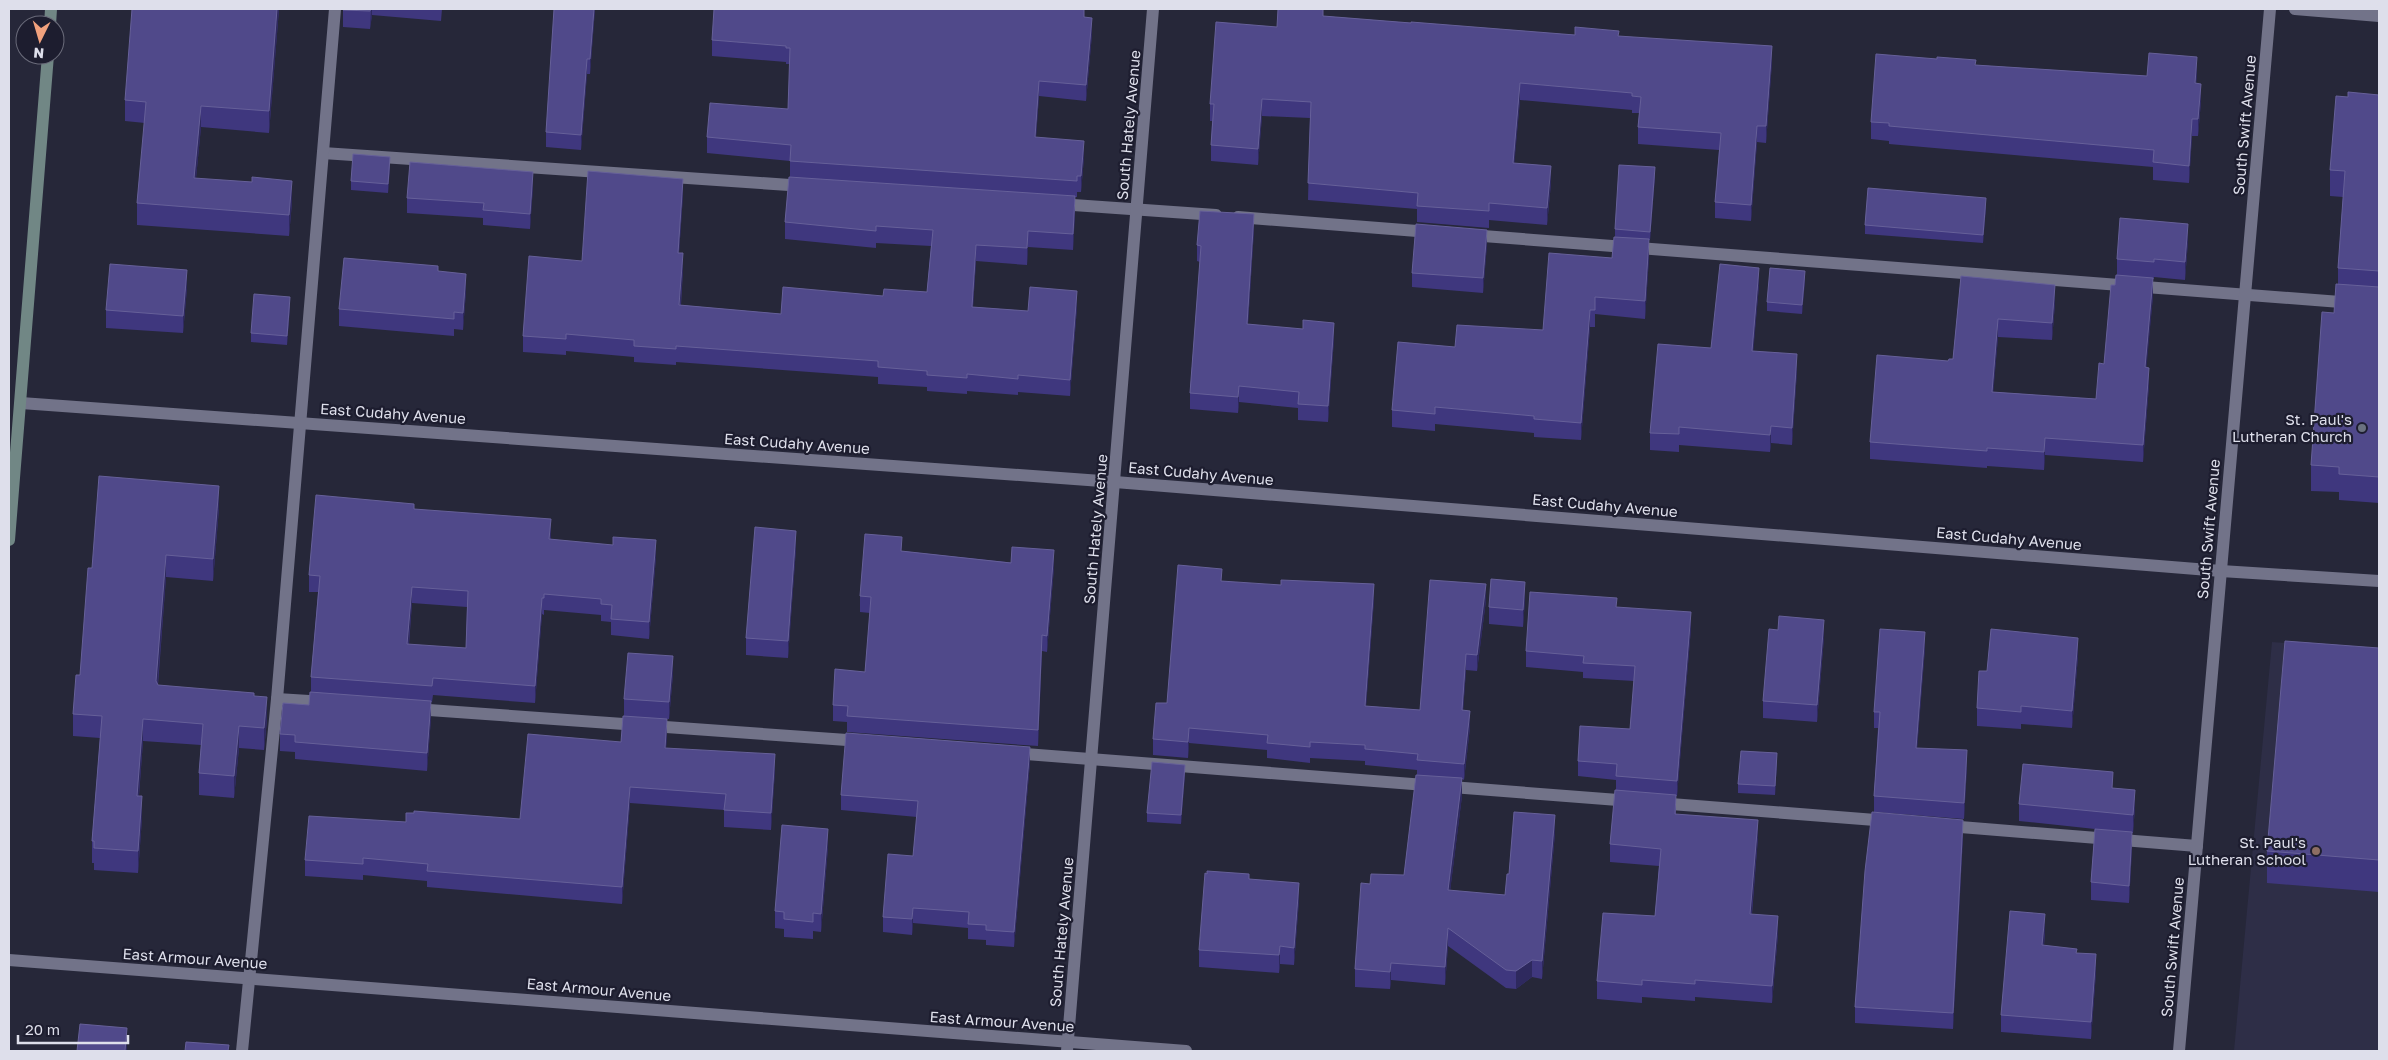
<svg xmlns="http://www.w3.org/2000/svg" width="2388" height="1060" viewBox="0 0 2388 1060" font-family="'Golos Text',sans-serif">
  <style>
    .built { fill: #2e2e47 }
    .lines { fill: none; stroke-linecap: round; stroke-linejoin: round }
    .service { stroke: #727389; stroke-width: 12 }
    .minor { stroke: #727389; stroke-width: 12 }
    .secondary { stroke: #718785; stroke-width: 12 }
    .wall { fill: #3f377e; fill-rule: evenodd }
    .shaded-wall { fill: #2e295e }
    .building { fill: #50498a; stroke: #666099; fill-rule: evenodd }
    .worship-dot { fill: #6b7280; stroke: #1d1d2f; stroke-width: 2 }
    .education-dot { fill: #8d6e63; stroke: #1d1d2f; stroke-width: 2 }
    .labels { text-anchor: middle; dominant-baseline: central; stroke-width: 4.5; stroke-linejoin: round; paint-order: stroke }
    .street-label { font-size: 15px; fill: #dedfeb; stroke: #1d1d2f }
    .poi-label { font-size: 15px; fill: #dedfeb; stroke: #1d1d2f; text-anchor: end }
  </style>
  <rect width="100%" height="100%" fill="#262739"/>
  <path class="built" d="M2272 642 2379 650V1051H2234Z"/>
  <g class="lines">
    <g class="service">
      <path d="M323 153 804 186"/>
      <path d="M1059 204 1216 215"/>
      <path d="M1238 217 1430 232"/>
      <path d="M1470 235 2379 305"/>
      <path d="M277 699 325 702"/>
      <path d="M415 709 861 741"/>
      <path d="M1013 753 1631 801"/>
      <path d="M1658 803 1888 821"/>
      <path d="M1948 826 2197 846"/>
      <path d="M242 1051 277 699 335 9"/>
    </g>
    <g class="minor">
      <path d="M2295 9 2379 16"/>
      <path d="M21 403 1115 482 2221 571 2379 581"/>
      <path d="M9 960 1186 1051"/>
      <path d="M1067 1051 1153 9"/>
      <path d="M2179 1051 2270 9"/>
    </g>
    <g class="secondary">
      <path d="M50 25 51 9"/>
      <path d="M9 540 48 55"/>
    </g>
  </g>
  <g class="wall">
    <path d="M279 9 269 133 201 127 196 178 292 202 289 236 137 225V203L145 123 125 121V100Z"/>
    <path d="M343 9H442L441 21 372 15 370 29 343 27Z"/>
    <path d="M595 9 590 74H587L581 150 546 147V132Z"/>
    <path d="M1323 16 1411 23 1575 35 1619 36 1772 62 1766 143 1757 142 1751 221 1715 218V202L1719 150 1638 144V127L1639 113H1632V110L1520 100 1514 163 1551 183 1547 225 1489 220V228L1417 222V209L1308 200 1310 118 1262 116 1258 165 1211 161V145L1212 121H1210V104L1277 27Z"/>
    <path d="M1084 17 1092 34 1086 101 1039 96 1036 137 1084 157 1081 192H1077V197H1075V213L1073 250 1028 247 1027 265 976 261 973 307 1028 311 1077 307 1070 396 1018 392V395L967 391V394L927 391V387L878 384V377L676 362V365L634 362V357L566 351V355L523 352V336L582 261 683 195 679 253 683 270 681 305 781 314 883 296 927 292 931 246 876 243V248L785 239V222L790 177V161L707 153V137L788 109 790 64H786V62L712 56V40Z"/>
    <path d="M1976 65 2147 76 2197 74 2196 83 2201 101 2198 136H2192L2189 183 2153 180V167L1889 144V141L1871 139V122Z"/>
    <path d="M2379 95V503L2339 500V492L2311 491V465L2334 313 2338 284V268L2343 197 2330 196V170L2348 97Z"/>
    <path d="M390 166 388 193 351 190V181Z"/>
    <path d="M1655 176 1650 240H1649V257L1645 319 1595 314V327H1590L1581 440 1534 437V433L1435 424V431L1392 427V410L1455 347 1543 330 1612 258 1615 237V229Z"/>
    <path d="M533 187 530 229 483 225V218L407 213V198Z"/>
    <path d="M1986 207 1983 243 1865 234V225Z"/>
    <path d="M1254 230 1248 324 1334 339 1328 422 1298 420V408L1239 402 1238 413 1190 409V393L1200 262 1197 261V245Z"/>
    <path d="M2188 241 2185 280 2154 277V279H2153V296L2146 367 2149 385 2143 462 2045 455 2044 470 1987 466V468L1870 459V442L1948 361 1953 359 1961 276 2055 303 2052 340 1998 337 1993 392 2096 399 2104 364 2117 275V259Z"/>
    <path d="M1487 244 1483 293 1412 287V273Z"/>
    <path d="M438 271 466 291 463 330 454 329V336L339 326V309Z"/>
    <path d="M1805 280 1802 314 1767 311V302Z"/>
    <path d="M1759 285 1753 351 1797 371 1792 445 1771 443 1770 452 1679 445V452L1650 450V433L1711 348Z"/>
    <path d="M187 288 183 333 106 328V310Z"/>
    <path d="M290 306 287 345 251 342V333Z"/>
    <path d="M219 508 213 581 166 577 158 685 254 696 267 719 264 750 239 748 234 798 199 795V773L201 745 143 741 139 796 142 818 138 873 94 870V863H92V841L100 738 73 736V714L80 675 92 568Z"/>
    <path d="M414 509 551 535V539L656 557 649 639 611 635V622L601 621V615L544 610V615L542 614 535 703 433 695 432 702H431V718L427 771 295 759V752L280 751V734L309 705 311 692V677L318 592H309V575ZM412 603 467 607 466 648 409 645Z"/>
    <path d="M796 548 788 658 746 655V638Z"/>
    <path d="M902 551 1054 567 1047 652 1042 651 1038 746 847 732V722L833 721V705L865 672 870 613 860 612V596Z"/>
    <path d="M1222 581 1374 600 1366 706 1420 710 1486 600 1477 671 1466 670 1463 711 1470 727 1464 780 1462 779V796L1450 891 1505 895 1509 874 1555 833 1542 979 1532 977 1516 989 1506 988 1448 946 1445 985 1391 980 1390 989 1355 987V969L1370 884 1404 875 1417 775V770L1365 765V761L1310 758V763L1267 758V750L1189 743 1188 758 1153 755V739L1167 703Z"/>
    <path d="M1525 599 1523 627 1489 624V607Z"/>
    <path d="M1617 607 1691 628 1677 796H1676V814L1758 837 1752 914 1778 934 1772 1003 1695 997V1001L1642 997V1003L1597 999V981L1655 916 1659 866 1610 862V844L1616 791V780L1578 776V761L1630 729 1634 681 1583 678V672L1526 667V651Z"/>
    <path d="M1824 637 1817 722 1763 718V701Z"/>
    <path d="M1925 648 1917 748 1967 766 1964 819 1874 812V796L1878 728H1874V712Z"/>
    <path d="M2379 648V892L2267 883V851Z"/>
    <path d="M2078 656 2072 728 2021 724V729L1977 726V708Z"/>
    <path d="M673 674 669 719H667V736L666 748 775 770 771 830 724 827V810L630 803 622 904 427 887V881L363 875V880L305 876V860L406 822 520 819 621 742 624 716V699Z"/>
    <path d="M1030 762 1014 947 986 945V940L968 939V928L913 923 912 935 883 932V917L913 856 917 817 841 810V795Z"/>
    <path d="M1777 762 1775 795 1738 793V784Z"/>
    <path d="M1185 774 1181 824 1147 822V813Z"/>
    <path d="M2113 788 2135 807 2133 833H2132V849L2129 903 2091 900V882L2095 829 2019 821V804Z"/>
    <path d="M1963 836 1953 1029 1855 1023V1007Z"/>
    <path d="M828 847 821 932 813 931V939L784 937V929L775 928V911Z"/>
    <path d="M1249 879 1299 900 1294 965 1280 964 1279 973 1199 967V950Z"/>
    <path d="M2045 932 2044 946 2077 953 2096 972 2091 1039 2001 1032V1015Z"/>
  </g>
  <g class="shaded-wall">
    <path d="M277 9H279L269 133V111Z"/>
    <path d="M371 9H372V15L370 29Z"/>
    <path d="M594 9H595L590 74V59Z"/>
    <path d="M1092 18V34L1086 101V85Z"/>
    <path d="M1772 46V62L1766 143V126Z"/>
    <path d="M2197 57V74L2195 101V83Z"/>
    <path d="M587 59V74L581 150V135Z"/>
    <path d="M1039 81V96L1035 153V137Z"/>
    <path d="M1520 83V100L1513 180V163Z"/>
    <path d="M2201 84V101L2198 136V119Z"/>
    <path d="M1262 99V116L1258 165V149Z"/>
    <path d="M201 106V127L194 199V178Z"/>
    <path d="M2192 119V136L2189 183V166Z"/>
    <path d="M1757 126V142L1751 221V205Z"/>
    <path d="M1084 141V157L1081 192V176Z"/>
    <path d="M390 157V166L388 193V184Z"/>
    <path d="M1551 166V183L1547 225V208Z"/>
    <path d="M1655 167V176L1650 240V232Z"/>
    <path d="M533 172V187L530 229V214Z"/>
    <path d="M683 179V195L678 269V253Z"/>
    <path d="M292 181V202L289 236V215Z"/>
    <path d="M1075 196V213L1073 250V234Z"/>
    <path d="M1986 198V207L1983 243V235Z"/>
    <path d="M1254 214V230L1247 340V324Z"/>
    <path d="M2188 224V241L2185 280V262Z"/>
    <path d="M1487 230V244L1483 293V278Z"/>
    <path d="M1028 231V247L1027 265V248Z"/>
    <path d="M1649 239V257L1645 319V301Z"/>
    <path d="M976 245V261L972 323V307Z"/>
    <path d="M683 253V270L679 321V305Z"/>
    <path d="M1759 268V285L1752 368V351Z"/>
    <path d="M187 270V288L183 333V316Z"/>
    <path d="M1805 271V280L1802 314V305Z"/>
    <path d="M466 274V291L463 330V313Z"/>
    <path d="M2153 278V296L2145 385V367Z"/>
    <path d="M2055 285V303L2052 340V323Z"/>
    <path d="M1077 291V307L1070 396V380Z"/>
    <path d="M290 297V306L287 345V336Z"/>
    <path d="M1590 310V327L1581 440V423Z"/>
    <path d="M1998 319V337L1992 409V392Z"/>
    <path d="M1334 323V339L1328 422V406Z"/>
    <path d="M1797 354V371L1792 445V428Z"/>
    <path d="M2149 368V385L2143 462V445Z"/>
    <path d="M1239 386V402L1238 413V397Z"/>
    <path d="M1771 426V443L1770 452V435Z"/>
    <path d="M2045 438V455L2044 470V452Z"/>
    <path d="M219 486V508L213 581V559Z"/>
    <path d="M551 519V535L549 556V539Z"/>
    <path d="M796 531V548L788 658V641Z"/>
    <path d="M656 540V557L649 639V622Z"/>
    <path d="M1054 550V567L1047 652V636Z"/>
    <path d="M166 555V577L156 703V681Z"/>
    <path d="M1525 582V599L1523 627V610Z"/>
    <path d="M1374 584V600L1365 722V706Z"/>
    <path d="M1486 584V600L1477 671V655Z"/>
    <path d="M412 587V603L407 661V644Z"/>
    <path d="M542 598V614L535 703V686Z"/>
    <path d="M1691 612V628L1677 796V781Z"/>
    <path d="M1824 620V637L1817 722V705Z"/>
    <path d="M1925 632V648L1916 764V748Z"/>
    <path d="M1042 635V651L1038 746V730Z"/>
    <path d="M2078 638V656L2072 728V711Z"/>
    <path d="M1466 654V670L1462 726V710Z"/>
    <path d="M673 656V674L669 719V702Z"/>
    <path d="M267 697V719L264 750V728Z"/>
    <path d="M431 701V718L427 771V753Z"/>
    <path d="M1470 711V727L1464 780V764Z"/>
    <path d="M143 719V741L137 818V796Z"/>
    <path d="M667 719V736L665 765V748Z"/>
    <path d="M239 726V748L234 798V776Z"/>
    <path d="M1189 728V743L1188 758V742Z"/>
    <path d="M1030 747V762L1014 947V932Z"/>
    <path d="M1967 750V766L1964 819V803Z"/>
    <path d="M1777 753V762L1775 795V786Z"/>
    <path d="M775 754V770L771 830V813Z"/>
    <path d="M1185 765V774L1181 824V815Z"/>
    <path d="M1462 778V796L1448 908V890Z"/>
    <path d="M630 787V803L622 904V887Z"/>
    <path d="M2135 790V807L2133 833V815Z"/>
    <path d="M142 796V818L138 873V851Z"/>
    <path d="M1555 815V833L1542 979V961Z"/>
    <path d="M1758 820V837L1750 932V914Z"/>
    <path d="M1963 820V836L1953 1029V1013Z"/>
    <path d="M828 829V847L821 932V914Z"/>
    <path d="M2132 832V849L2129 903V886Z"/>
    <path d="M1299 883V900L1294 965V948Z"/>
    <path d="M913 908V923L912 935V919Z"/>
    <path d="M2045 914V932L2042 963V945Z"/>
    <path d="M1778 916V934L1772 1003V986Z"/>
    <path d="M1448 928V946L1445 985V967Z"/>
    <path d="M1280 946V964L1279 973V955Z"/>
    <path d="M2096 954V972L2091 1039V1022Z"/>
    <path d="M1532 960V977L1516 989V971Z"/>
    <path d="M1391 963V980L1390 989V972Z"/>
    <path d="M127 1028V1051H125Z"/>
  </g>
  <g class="building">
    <path d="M132 9H277L269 111 201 106 194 178 252 182V177L292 181 289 215 137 203 146 102 125 100Z"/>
    <path d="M343 9H371L370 11 343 10Z"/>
    <path d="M554 9H594L590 59H587L581 135 546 132Z"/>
    <path d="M714 9H1084V17L1092 18 1086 85 1039 81 1035 137 1084 141 1081 176H1077V181L790 161 791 145 707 137 710 103 788 109 790 48H786V46L712 40Z"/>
    <path d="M1278 9H1323V16L1411 23V22L1575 35V27L1619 31 1618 36 1772 46 1766 126H1757L1751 205 1715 202 1721 133 1638 127 1641 97 1632 96V93L1520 83 1513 163 1551 166 1547 208 1489 203V211L1417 206 1418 193 1308 183 1311 102 1262 99 1258 149 1211 145 1214 104H1210L1216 22 1277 27Z"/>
    <path d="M2149 53 2197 57 2195 83 2201 84 2198 119H2192L2189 166 2153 162 2154 150 1889 126V123L1871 122 1876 54 1937 59V57L1976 60 1975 65 2147 76Z"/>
    <path d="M2348 92 2379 95V271L2338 268 2345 171 2330 170 2336 96 2348 97Z"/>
    <path d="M353 154 390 157 388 184 351 181Z"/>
    <path d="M410 162 533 172 530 214 483 210 484 203 407 198Z"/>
    <path d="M1619 165 1655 167 1650 232 1615 229Z"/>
    <path d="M588 171 683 179 678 253H683L679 305 781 314 783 287 883 296 884 289 927 292 933 230 876 226V231L785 222 789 177 1075 196 1073 234 1028 231 1027 248 976 245 972 307 1028 311 1030 287 1077 291 1070 380 1018 375V379L967 374V378L927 375V371L878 367V361L676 346V349L634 346V340L566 334V339L523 336 529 256 582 261Z"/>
    <path d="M1868 188 1986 198 1983 235 1865 225Z"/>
    <path d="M1200 211 1254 214 1247 324 1303 329V320L1334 323 1328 406 1298 404 1299 392 1239 386 1238 397 1190 393 1201 246 1197 245Z"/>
    <path d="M2120 218 2188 224 2185 262 2154 259V262L2117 259Z"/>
    <path d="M1416 224 1487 230 1483 278 1412 273Z"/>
    <path d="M1614 237 1649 239 1645 301 1595 297V310H1590L1581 423 1534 419V416L1435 407V414L1392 410 1398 342 1455 347 1457 325 1543 330 1549 253 1612 258Z"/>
    <path d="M344 258 438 266V271L466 274 463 313 454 312V319L339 309Z"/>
    <path d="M110 264 187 270 183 316 106 310Z"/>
    <path d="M1720 264 1759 268 1752 351 1797 354 1792 428 1771 426 1770 435 1679 427V434L1650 433 1658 344 1711 348Z"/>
    <path d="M1770 268 1805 271 1802 305 1767 302Z"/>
    <path d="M2116 275 2153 278 2145 367 2149 368 2143 445 2045 438 2044 452 1987 448V451L1870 442 1877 355 1948 361 1949 359H1953L1961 276 2055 285 2052 323 1998 319 1992 392 2096 399 2099 363 2104 364 2111 285H2115Z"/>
    <path d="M2336 284 2379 287V477L2339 474V467L2311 465 2322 312 2334 313Z"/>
    <path d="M254 294 290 297 287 336 251 333Z"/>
    <path d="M99 476 219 486 213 559 166 555 156 681 158 685 254 693V696L267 697 264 728 239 726 234 776 199 773 203 724 143 719 137 796H142L138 851 94 848V841H92L102 716 73 714 76 675H80L88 568H92Z"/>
    <path d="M316 495 414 504V509L551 519 549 539 613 545V537L656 540 649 622 611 619 612 605 601 604V599L544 594V598H542L535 686 433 678 432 686 311 677 320 576 309 575ZM412 587 468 591 466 648 407 644Z"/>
    <path d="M755 527 796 531 788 641 746 638Z"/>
    <path d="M865 534 902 537 901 551 1011 563 1012 547 1054 550 1047 636 1042 635 1038 730 847 716 848 706 833 705 835 669 865 672 871 597 860 596Z"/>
    <path d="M1178 565 1222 569 1221 581 1281 585V580L1374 584 1365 706 1420 710 1430 580 1486 584 1477 655 1466 654 1462 710 1470 711 1464 764 1417 760 1418 754 1365 749V745L1310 742V747L1267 743 1268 735 1189 728 1188 742 1153 739 1156 703H1167Z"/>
    <path d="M1491 579 1525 582 1523 610 1489 607Z"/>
    <path d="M1530 592 1617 598 1616 607 1691 612 1677 781 1616 776 1617 764 1578 761 1580 726 1630 729 1635 666 1583 663 1584 656 1526 651Z"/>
    <path d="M1779 616 1824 620 1817 705 1763 701 1769 629 1778 630Z"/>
    <path d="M1880 629 1925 632 1916 748 1967 750 1964 803 1874 796 1880 712H1874Z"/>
    <path d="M1991 629 2078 638 2072 711 2021 706V712L1977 708 1979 671H1987Z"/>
    <path d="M2285 641 2379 648V860L2267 851Z"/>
    <path d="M628 653 673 656 669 702 624 699Z"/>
    <path d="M310 692 431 701 427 753 295 742V735L280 734 283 703 309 705Z"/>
    <path d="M623 716 667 719 665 748 775 754 771 813 724 810 726 794 630 787 622 887 427 871 428 864 363 858V864L305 860 309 816 406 822V813H414V811L520 819 528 734 621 742Z"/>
    <path d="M846 733 1030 747 1014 932 986 930V925L968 924 969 912 913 908 912 919 883 917 888 854 913 856 918 801 841 795Z"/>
    <path d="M1741 751 1777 753 1775 786 1738 784Z"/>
    <path d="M1152 762 1185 765 1181 815 1147 813Z"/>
    <path d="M2023 764 2113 772 2112 788 2135 790 2133 815 2019 804Z"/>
    <path d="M1416 775 1462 778 1448 890 1505 895 1507 874H1509L1514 812 1555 815 1542 961 1532 960 1516 971 1506 970 1448 928 1445 967 1391 963 1390 972 1355 969 1361 883 1370 884 1371 874 1404 875Z"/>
    <path d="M1615 790 1676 795 1675 814 1758 820 1750 914 1778 916 1772 986 1695 980V984L1642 980V985L1597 981 1603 913 1655 916 1661 849 1610 844Z"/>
    <path d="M1872 812 1963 820 1953 1013 1855 1007 1865 871Z"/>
    <path d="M782 825 828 829 821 914 813 913V922L784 919V912L775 911Z"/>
    <path d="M2095 829 2132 832 2129 886 2091 882Z"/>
    <path d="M1207 871 1249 874V879L1299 883 1294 948 1280 946 1279 955 1199 950 1205 873 1207 874Z"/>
    <path d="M2010 911 2045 914 2042 945 2077 949 2076 953 2096 954 2091 1022 2001 1015Z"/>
    <path d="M80 1024 127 1028 125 1051H77Z"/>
    <path d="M186 1042 229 1045 228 1051H185Z"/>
  </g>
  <circle class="worship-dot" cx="2362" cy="428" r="5"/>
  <circle class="education-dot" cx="2316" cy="851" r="5"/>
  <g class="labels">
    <g class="street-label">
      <text transform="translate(1128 125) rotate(-85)">South Hately Avenue</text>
      <text transform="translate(2244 125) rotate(-85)">South Swift Avenue</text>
      <text transform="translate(393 413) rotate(4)">East Cudahy Avenue</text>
      <text transform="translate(797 443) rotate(4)">East Cudahy Avenue</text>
      <text transform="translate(1201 473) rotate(5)">East Cudahy Avenue</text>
      <text transform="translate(1605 505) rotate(5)">East Cudahy Avenue</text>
      <text transform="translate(1095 529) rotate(-85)">South Hately Avenue</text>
      <text transform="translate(2208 529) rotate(-85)">South Swift Avenue</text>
      <text transform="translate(2009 538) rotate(5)">East Cudahy Avenue</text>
      <text transform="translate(1061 932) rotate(-85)">South Hately Avenue</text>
      <text transform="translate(2172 947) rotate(-85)">South Swift Avenue</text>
      <text transform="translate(195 958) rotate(4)">East Armour Avenue</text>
      <text transform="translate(599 989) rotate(5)">East Armour Avenue</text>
      <text transform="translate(1002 1021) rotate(4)">East Armour Avenue</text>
    </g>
    <g class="poi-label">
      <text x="2352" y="419">St. Paul's<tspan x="2352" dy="17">Lutheran Church</tspan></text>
      <text x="2306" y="842">St. Paul's<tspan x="2306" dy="17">Lutheran School</tspan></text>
    </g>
  </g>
  <rect width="2388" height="1060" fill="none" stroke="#dedfeb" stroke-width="20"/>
  <g transform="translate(40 40) rotate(185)"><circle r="24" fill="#1d1d2f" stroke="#6a6b7a"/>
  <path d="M0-4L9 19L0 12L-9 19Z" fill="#f1a17d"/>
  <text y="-8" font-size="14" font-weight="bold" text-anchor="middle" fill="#dedfeb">N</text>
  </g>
  <path d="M18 1035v8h110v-8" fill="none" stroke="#dedfeb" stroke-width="2.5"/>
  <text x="25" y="1035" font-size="15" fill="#dedfeb" stroke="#1d1d2f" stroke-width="4" paint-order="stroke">20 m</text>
</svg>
